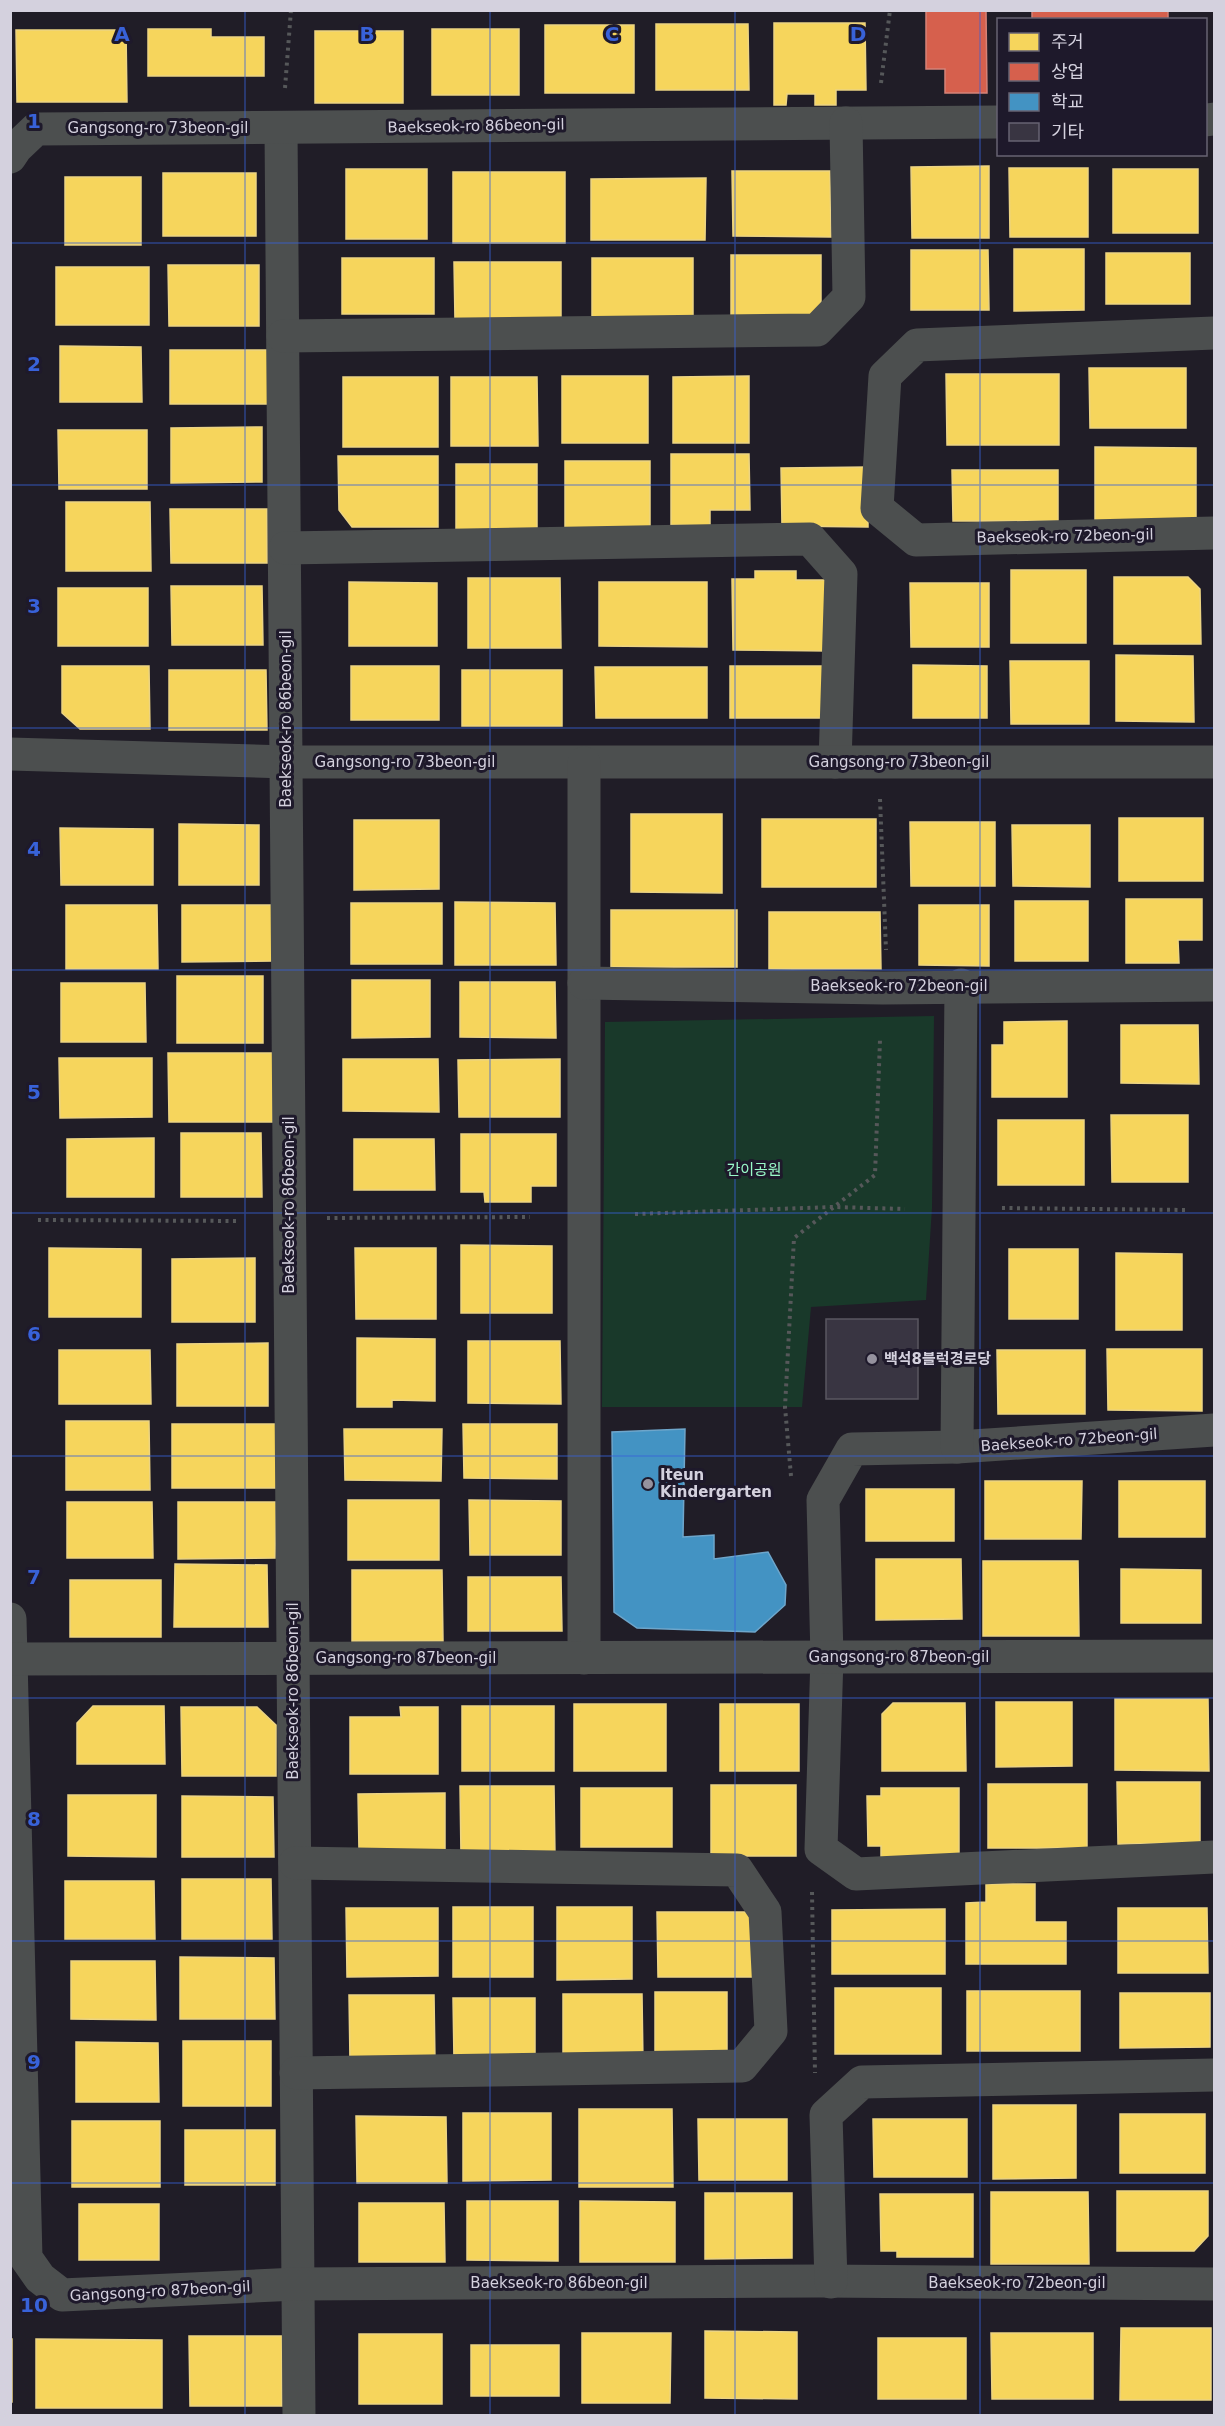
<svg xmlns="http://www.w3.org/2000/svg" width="1225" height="2426" viewBox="0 0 1225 2426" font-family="'DejaVu Sans','Noto Sans KR',sans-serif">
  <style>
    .green { fill: #19392a }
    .homes { fill: #f6d55c; stroke: #ecd483; stroke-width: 1.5 }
    .shops { fill: #d6604d; stroke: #d58278; stroke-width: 1.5 }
    .schools { fill: #4393c3; stroke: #6ea6cb; stroke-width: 1.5 }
    .building { fill: #393542; stroke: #5a5761; stroke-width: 1.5 }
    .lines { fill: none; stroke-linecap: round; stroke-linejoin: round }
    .path { stroke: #56585a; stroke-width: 4; stroke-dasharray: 3 4.5; stroke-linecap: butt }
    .minor { stroke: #4c4f4f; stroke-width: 33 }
    .grid { fill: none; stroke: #3862d9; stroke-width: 1.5; stroke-opacity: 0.55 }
    .poi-dot { fill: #95929e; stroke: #1e192b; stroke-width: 2 }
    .labels { text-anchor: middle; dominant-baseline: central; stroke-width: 6; stroke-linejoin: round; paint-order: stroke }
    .street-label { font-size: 15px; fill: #d4d1de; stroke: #1e192b }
    .park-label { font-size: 15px; fill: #99fac8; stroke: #1e192b }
    .poi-label { font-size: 15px; font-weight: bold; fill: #d4d1de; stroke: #1e192b; text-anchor: start }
    .grid-label { font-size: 20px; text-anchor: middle; font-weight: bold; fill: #3862d9; stroke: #1e192b; stroke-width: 6; stroke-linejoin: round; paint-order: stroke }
  </style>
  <rect width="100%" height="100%" fill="#201d27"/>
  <path class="green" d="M934 1016 932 1208 926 1300 811 1307 802 1407H602L605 1022Z"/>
  <g class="homes">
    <path d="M774 23H865L866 90H836V105H815V94H787L786 105H774Z"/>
    <path d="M656 24H748L749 90H656Z"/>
    <rect x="545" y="25" width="89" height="68"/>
    <path d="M148 29H211V37H264V76H148Z"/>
    <rect x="432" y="29" width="87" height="66"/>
    <path d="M16 30H126L127 102H17Z"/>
    <rect x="315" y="31" width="88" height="72"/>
    <path d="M989 166V238H912L911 167Z"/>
    <path d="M1009 168H1088V237H1010Z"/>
    <rect x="346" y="169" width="81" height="70"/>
    <rect x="1113" y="169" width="85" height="64"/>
    <path d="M732 171H830L831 237 733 236Z"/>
    <rect x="453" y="172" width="112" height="71"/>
    <rect x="163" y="173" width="93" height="63"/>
    <rect x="65" y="177" width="76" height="68"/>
    <path d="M706 178 705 240H591V179Z"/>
    <path d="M1014 249H1084V310L1014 311Z"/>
    <path d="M911 250H988L989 310H911Z"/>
    <rect x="1106" y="253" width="84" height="51"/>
    <rect x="731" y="255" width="90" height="64"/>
    <rect x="342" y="258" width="92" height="56"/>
    <path d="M592 258H693V328L592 327Z"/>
    <path d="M454 262H561V320H455Z"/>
    <path d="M168 265H259V326H169Z"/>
    <rect x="56" y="267" width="93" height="58"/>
    <path d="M60 346 141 347 142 402H60Z"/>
    <rect x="170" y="350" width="98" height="54"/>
    <path d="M1089 368H1186V428H1090Z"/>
    <path d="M946 374H1059V445H947Z"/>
    <rect x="562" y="376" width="86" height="67"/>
    <path d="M749 376V443H673V377Z"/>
    <rect x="343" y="377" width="95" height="70"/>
    <path d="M451 377H537L538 446H451Z"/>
    <path d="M262 427V482L171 483V428Z"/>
    <path d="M58 430H147V489H59Z"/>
    <path d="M1095 447 1196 448V522L1095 523Z"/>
    <path d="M671 454H749L750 510H710V526L671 525Z"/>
    <path d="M338 456H438V527H352L339 510Z"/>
    <rect x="565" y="461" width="85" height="68"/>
    <rect x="456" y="464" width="81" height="68"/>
    <path d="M868 467V527L782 526 781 468Z"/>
    <path d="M952 470H1058V521H953Z"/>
    <path d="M66 502H150L151 571H66Z"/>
    <path d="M170 509H267V563H171Z"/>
    <rect x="1011" y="570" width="75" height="73"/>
    <path d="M755 571H796V580H827V651L733 650 732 579H755Z"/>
    <path d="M1114 577H1188L1200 589 1201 644H1114Z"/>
    <path d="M468 578H560L561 648H468Z"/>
    <path d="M349 582 437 583V646H349Z"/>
    <path d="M599 582H707V647L599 646Z"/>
    <path d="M910 583H989V647H911Z"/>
    <path d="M171 586H262L263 645H172Z"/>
    <rect x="58" y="588" width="90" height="58"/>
    <path d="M1116 655 1193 656 1194 722 1116 721Z"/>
    <path d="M1010 661H1089V724H1011Z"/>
    <path d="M913 665 987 666V718H913Z"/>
    <path d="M62 666H149L150 729H80L62 713Z"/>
    <rect x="351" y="666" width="88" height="54"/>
    <rect x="730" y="666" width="99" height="52"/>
    <path d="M595 667H707V718H596Z"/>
    <path d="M169 670H266L267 730H169Z"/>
    <rect x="462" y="670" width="100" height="56"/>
    <path d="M631 814H722V893L631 892Z"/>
    <rect x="1119" y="818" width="84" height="63"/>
    <rect x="762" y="819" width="114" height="68"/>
    <path d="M354 820H439V889L354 890Z"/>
    <path d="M910 822H995V886H911Z"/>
    <path d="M179 824 259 825V885H179Z"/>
    <path d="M1012 825H1090V887L1013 886Z"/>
    <path d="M60 828 153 829V885H61Z"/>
    <path d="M1126 899H1202V940H1178L1179 963H1126Z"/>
    <rect x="1015" y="901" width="73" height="60"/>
    <path d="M455 902 555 903 556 965H455Z"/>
    <rect x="351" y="903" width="91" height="61"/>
    <path d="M66 905H157L158 969H66Z"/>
    <path d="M182 905H273V961L182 962Z"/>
    <path d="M919 905H989V966L919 965Z"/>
    <rect x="611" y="910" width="126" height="57"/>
    <path d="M769 912H880L881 969H769Z"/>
    <rect x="177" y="976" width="86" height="67"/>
    <path d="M352 980H430V1037L352 1038Z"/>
    <path d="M460 982H555L556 1038 460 1037Z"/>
    <path d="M61 983H145L146 1042H61Z"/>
    <path d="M1067 1021V1097H992V1045H1004V1022Z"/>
    <path d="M1121 1025H1198L1199 1084 1121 1083Z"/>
    <path d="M168 1053H273V1122H169Z"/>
    <path d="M59 1058H152V1117L60 1118Z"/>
    <path d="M343 1059H438L439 1112 343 1111Z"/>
    <path d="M560 1059V1117H459L458 1060Z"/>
    <path d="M1111 1115H1188V1182H1112Z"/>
    <rect x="998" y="1120" width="86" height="65"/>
    <path d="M181 1133H261L262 1197H181Z"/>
    <path d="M461 1134H556V1186H531V1202H485L484 1192H461Z"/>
    <path d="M154 1138V1197H67V1139Z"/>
    <path d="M354 1139H434L435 1190H354Z"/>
    <path d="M461 1245 552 1246V1313H461Z"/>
    <path d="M49 1248 141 1249V1317H49Z"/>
    <path d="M355 1248H436V1319H356Z"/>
    <rect x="1009" y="1249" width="69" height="70"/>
    <path d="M1116 1253 1182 1254V1330H1116Z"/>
    <path d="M255 1258V1322H172V1259Z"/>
    <path d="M357 1338 435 1339V1401L392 1400V1407H357Z"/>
    <path d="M468 1341H560L561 1404 468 1403Z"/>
    <path d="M268 1343V1406H177V1344Z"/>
    <path d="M1107 1349H1202V1411L1108 1410Z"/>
    <path d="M59 1350H150L151 1404H59Z"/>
    <path d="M997 1350H1085V1414H998Z"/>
    <path d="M66 1421H149L150 1490H66Z"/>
    <path d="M172 1424H276L277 1488H172Z"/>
    <path d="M463 1424H557V1479L464 1478Z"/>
    <path d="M344 1429H442L441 1481 345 1480Z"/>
    <path d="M985 1481H1082L1081 1539H985Z"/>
    <rect x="1119" y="1481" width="86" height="56"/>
    <rect x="866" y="1489" width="88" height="52"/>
    <rect x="348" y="1500" width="91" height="60"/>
    <path d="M469 1500 561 1501V1555H470Z"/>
    <path d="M67 1502H152L153 1558H67Z"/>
    <path d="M178 1502H276L275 1558 178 1559Z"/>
    <path d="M876 1559H961L962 1619 876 1620Z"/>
    <path d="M983 1561H1078L1079 1636H983Z"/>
    <path d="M175 1564 267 1565 268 1627H174Z"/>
    <path d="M1121 1569 1201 1570V1623H1121Z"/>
    <path d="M352 1570H442L443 1641H352Z"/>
    <path d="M468 1577H561L562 1631H468Z"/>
    <rect x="70" y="1580" width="91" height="57"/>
    <path d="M1115 1699H1208L1209 1771 1115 1770Z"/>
    <path d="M996 1702H1072V1766L996 1767Z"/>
    <path d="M893 1703H965L966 1771H882V1714Z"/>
    <rect x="574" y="1704" width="92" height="67"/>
    <rect x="720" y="1704" width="79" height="67"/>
    <path d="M93 1706H164L165 1764H77V1723Z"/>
    <rect x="462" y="1706" width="92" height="65"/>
    <path d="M181 1707H257L276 1725V1776H182Z"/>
    <path d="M400 1707H438V1774H350V1717H401Z"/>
    <path d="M1117 1782H1200V1843L1118 1844Z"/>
    <rect x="988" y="1784" width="99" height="64"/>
    <rect x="711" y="1785" width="85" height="71"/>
    <path d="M460 1786H554L555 1856H461Z"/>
    <rect x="581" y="1788" width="91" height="59"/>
    <path d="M881 1788H959V1860H881V1846H868L867 1796H881Z"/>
    <path d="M445 1793V1851H359L358 1794Z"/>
    <path d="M68 1795H156V1857L68 1856Z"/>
    <path d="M182 1796 273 1797 274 1857H182Z"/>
    <path d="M182 1879H271L272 1939H182Z"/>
    <path d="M65 1881H154L155 1939H65Z"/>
    <path d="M986 1884H1035V1922H1066V1964H966V1903L986 1902Z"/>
    <rect x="453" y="1907" width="80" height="70"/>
    <path d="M557 1907H632V1979L557 1980Z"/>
    <path d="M346 1908H438V1976L347 1977Z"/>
    <path d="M1118 1908H1207L1208 1973H1118Z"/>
    <path d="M945 1909V1974H832V1910Z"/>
    <path d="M657 1912H753V1977H658Z"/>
    <path d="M180 1957 274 1958 275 2019H180Z"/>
    <path d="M71 1961H155L156 2020 71 2019Z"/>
    <rect x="835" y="1988" width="106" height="66"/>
    <rect x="967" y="1991" width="113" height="60"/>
    <rect x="655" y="1992" width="72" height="66"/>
    <path d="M1120 1993H1210V2047L1120 2048Z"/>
    <path d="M563 1994H642L643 2062H563Z"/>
    <path d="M349 1995H434L435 2061H350Z"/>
    <path d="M453 1998H535V2061H454Z"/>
    <rect x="183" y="2041" width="88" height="65"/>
    <path d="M76 2042 158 2043 159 2102H76Z"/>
    <path d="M993 2105H1076V2178L993 2179Z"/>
    <path d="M579 2109H672L673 2187H579Z"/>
    <path d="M463 2113H551V2180L463 2181Z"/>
    <rect x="1120" y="2114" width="85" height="59"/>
    <path d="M356 2116 446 2117 447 2183H357Z"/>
    <path d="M698 2119H787V2180H699Z"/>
    <path d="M873 2119H967V2177H874Z"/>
    <rect x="72" y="2121" width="88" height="66"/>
    <rect x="185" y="2130" width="90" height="55"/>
    <path d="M1117 2191H1208V2236L1194 2251H1117Z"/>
    <path d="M991 2192H1088L1089 2264H991Z"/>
    <path d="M705 2193H792V2258L705 2259Z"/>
    <path d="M880 2194H973V2257H897V2251H881Z"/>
    <path d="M467 2201H558V2261L467 2260Z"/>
    <path d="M580 2201 675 2202V2262H580Z"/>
    <path d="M359 2203H444L445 2262H359Z"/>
    <rect x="79" y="2204" width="80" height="56"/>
    <path d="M1121 2328H1211V2400H1120Z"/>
    <path d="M705 2331 797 2332V2399L705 2398Z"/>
    <path d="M582 2333H671L670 2403H582Z"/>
    <path d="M991 2333H1093V2399H992Z"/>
    <rect x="359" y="2334" width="83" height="70"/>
    <path d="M189 2336H282V2406H190Z"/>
    <rect x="878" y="2338" width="88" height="61"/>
    <rect x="10" y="2339" width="2" height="63"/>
    <path d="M36 2339 162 2340V2408H36Z"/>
    <rect x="471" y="2345" width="88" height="51"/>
  </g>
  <g class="shops">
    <path d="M926 10H986L987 93H945V69H926Z"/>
    <rect x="1032" y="10" width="136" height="10"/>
  </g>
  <path class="schools" d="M685 1429 683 1537 714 1535V1559L768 1552 786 1585 785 1605 755 1632 637 1628 614 1612 612 1432Z"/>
  <rect class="building" x="826" y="1319" width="92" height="80"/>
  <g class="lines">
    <g class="path">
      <path d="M881 83 890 10"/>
      <path d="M285 88 291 10"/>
      <path d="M880 799 886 950"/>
      <path d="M1002 1208 1188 1210"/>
      <path d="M635 1214 833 1207 905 1209"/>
      <path d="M327 1218 530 1217"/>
      <path d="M38 1220 239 1221"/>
      <path d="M791 1476 785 1407 794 1238 875 1175 880 1040"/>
      <path d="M812 1892 815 2073"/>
    </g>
    <g class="minor">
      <path d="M1206 120 1214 119"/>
      <path d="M281 128 299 2416"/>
      <path d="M10 157 16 148 36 129 998 122"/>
      <path d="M1214 333 917 345 885 376 877 508 916 540 1214 533"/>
      <path d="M283 336 817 330 849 297 846 123"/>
      <path d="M285 548 810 539 841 574 835 762"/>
      <path d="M10 754 287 762H1214"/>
      <path d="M584 763V1658"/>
      <path d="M584 983 883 988 1214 985"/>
      <path d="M1214 1430 957 1447 852 1449 823 1500 827 1657 821 1849 856 1874 1214 1857"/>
      <path d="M957 1447 961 985"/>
      <path d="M10 1619 26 2258 40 2278 62 2295 297 2284 820 2281 1214 2284"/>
      <path d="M10 1659 1214 1656"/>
      <path d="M295 1863 737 1870 765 1912 771 2031 742 2066 296 2073"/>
      <path d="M831 2282 826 2115 862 2082 1214 2075"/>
    </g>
  </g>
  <path class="grid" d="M245 10V2416M490 10V2416M735 10V2416M980 10V2416M10 243H1214M10 485H1214M10 728H1214M10 970H1214M10 1213H1214M10 1456H1214M10 1698H1214M10 1941H1214M10 2183H1214"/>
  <g class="poi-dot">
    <circle cx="872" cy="1359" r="6"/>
    <circle cx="648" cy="1484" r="6"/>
  </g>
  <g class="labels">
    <g class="street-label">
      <text transform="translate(476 126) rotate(-1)">Baekseok-ro 86beon-gil</text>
      <text x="158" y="128">Gangsong-ro 73beon-gil</text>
      <text transform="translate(1065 536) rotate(-1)">Baekseok-ro 72beon-gil</text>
      <text transform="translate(286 719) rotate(-90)">Baekseok-ro 86beon-gil</text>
      <text x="405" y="762">Gangsong-ro 73beon-gil</text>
      <text x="899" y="762">Gangsong-ro 73beon-gil</text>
      <text x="899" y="986">Baekseok-ro 72beon-gil</text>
      <text transform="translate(289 1205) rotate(-90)">Baekseok-ro 86beon-gil</text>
      <text transform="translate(1069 1440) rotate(-4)">Baekseok-ro 72beon-gil</text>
      <text x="899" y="1657">Gangsong-ro 87beon-gil</text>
      <text x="406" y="1658">Gangsong-ro 87beon-gil</text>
      <text transform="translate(293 1691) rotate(-90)">Baekseok-ro 86beon-gil</text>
      <text x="559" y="2283">Baekseok-ro 86beon-gil</text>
      <text x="1017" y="2283">Baekseok-ro 72beon-gil</text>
      <text transform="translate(160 2291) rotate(-3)">Gangsong-ro 87beon-gil</text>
    </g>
    <g class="park-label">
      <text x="754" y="1170">간이공원</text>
    </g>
    <g class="poi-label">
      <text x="884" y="1359">백석8블럭경로당</text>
      <text x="660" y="1475">Iteun<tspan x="660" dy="17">Kindergarten</tspan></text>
    </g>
  </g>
  <g class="grid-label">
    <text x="122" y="41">A</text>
    <text x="367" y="41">B</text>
    <text x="612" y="41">C</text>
    <text x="858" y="41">D</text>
    <text x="34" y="128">1</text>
    <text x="34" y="371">2</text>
    <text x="34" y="613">3</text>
    <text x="34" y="856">4</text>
    <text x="34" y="1099">5</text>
    <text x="34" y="1341">6</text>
    <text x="34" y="1584">7</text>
    <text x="34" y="1826">8</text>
    <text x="34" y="2069">9</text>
    <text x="34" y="2312">10</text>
  </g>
  <rect width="1225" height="2426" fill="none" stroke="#d4d1de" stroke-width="24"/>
  <rect x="997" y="18" width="210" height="138" fill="#1e192b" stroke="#676373" stroke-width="1.5"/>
  <rect x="1009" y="33" width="30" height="18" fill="#f6d55c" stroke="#676373" stroke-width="1.5"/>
  <text x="1051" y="48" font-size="18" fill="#d4d1de">주거</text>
  <rect x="1009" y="63" width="30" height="18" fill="#d6604d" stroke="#676373" stroke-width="1.5"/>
  <text x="1051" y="78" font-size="18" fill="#d4d1de">상업</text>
  <rect x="1009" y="93" width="30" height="18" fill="#4393c3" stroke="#676373" stroke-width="1.5"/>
  <text x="1051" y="108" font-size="18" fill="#d4d1de">학교</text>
  <rect x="1009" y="123" width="30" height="18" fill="#393542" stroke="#676373" stroke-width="1.5"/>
  <text x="1051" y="138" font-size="18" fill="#d4d1de">기타</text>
</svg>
